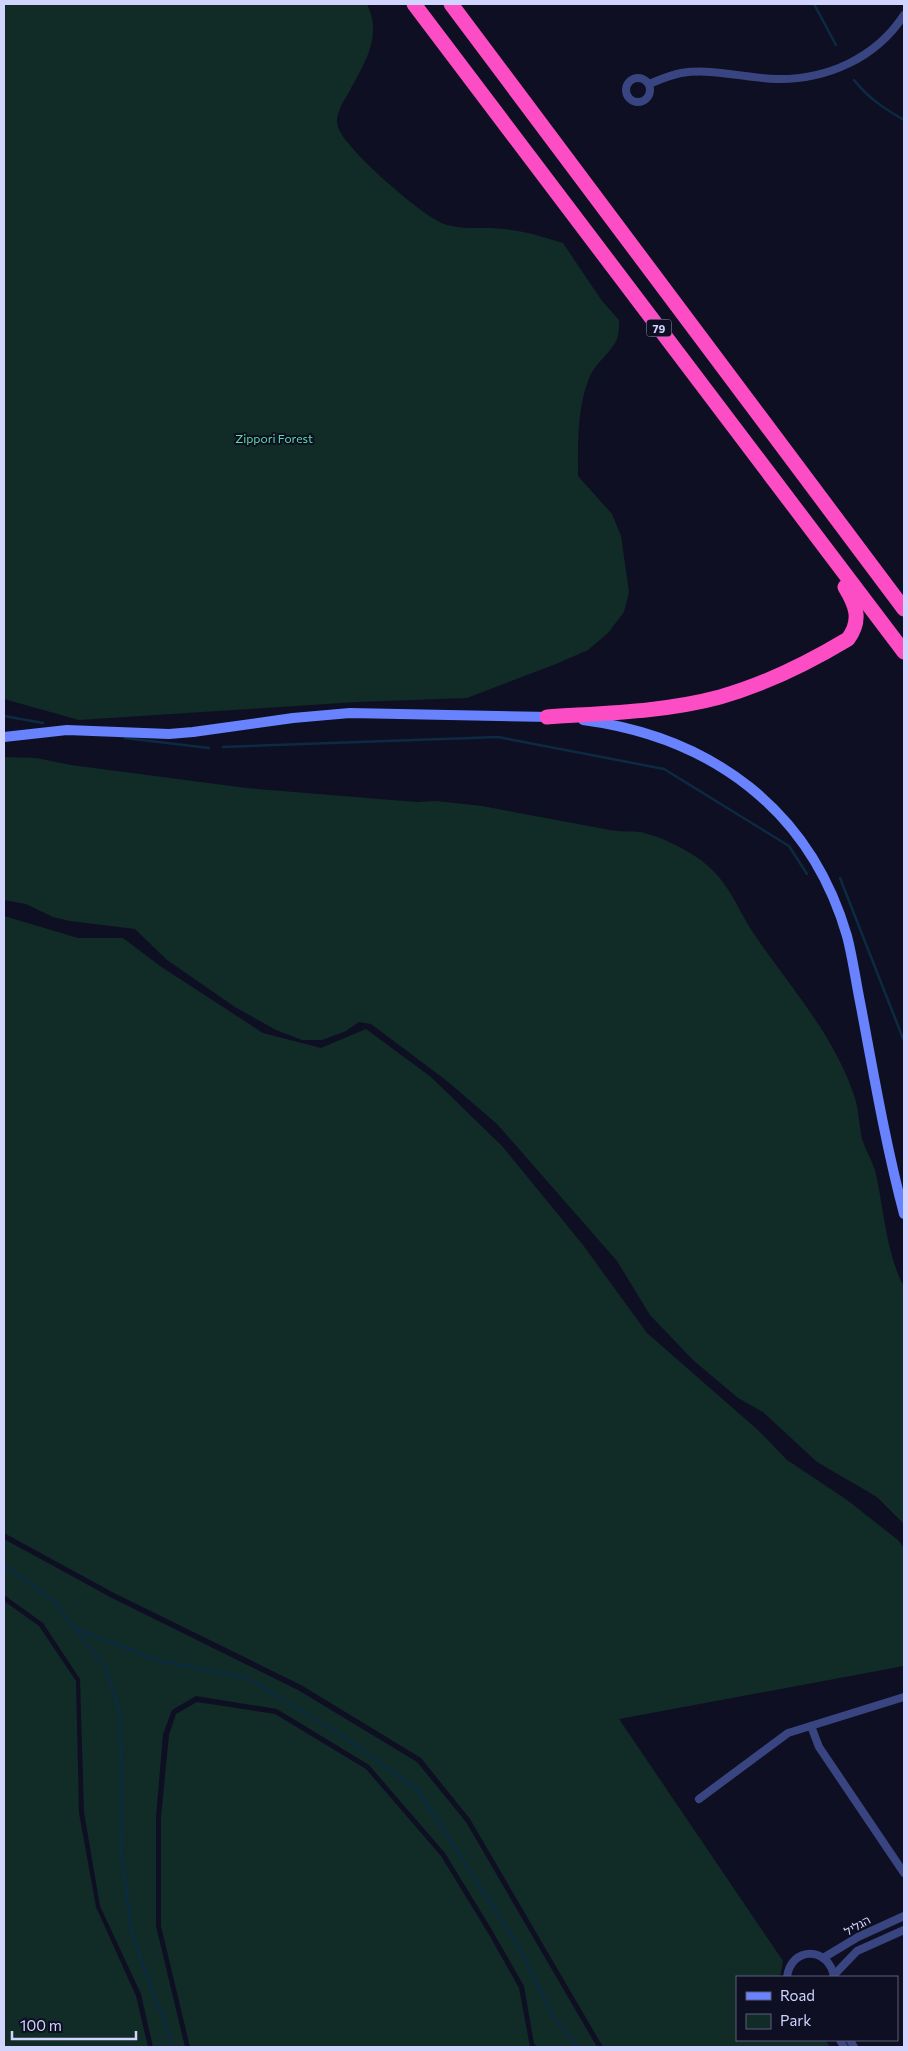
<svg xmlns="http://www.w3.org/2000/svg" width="908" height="2051" viewBox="0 0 908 2051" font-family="Commissioner,'Noto Sans Hebrew',sans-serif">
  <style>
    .green { fill: #112c26 }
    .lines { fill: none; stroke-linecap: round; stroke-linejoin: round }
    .stream { stroke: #0c2b43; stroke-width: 2.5 }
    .street { stroke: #394581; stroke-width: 8 }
    .secondary { stroke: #6883fd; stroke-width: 10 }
    .highway { stroke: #fd4dc5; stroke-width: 15 }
    .labels { text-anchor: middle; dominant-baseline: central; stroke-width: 4; stroke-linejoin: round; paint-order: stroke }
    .shield { fill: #0e0f22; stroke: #9699bc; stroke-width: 1 }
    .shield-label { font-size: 11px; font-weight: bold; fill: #d0d4fe }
    .park-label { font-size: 12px; fill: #5ddda3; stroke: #0e0f22 }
    .street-label { font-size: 12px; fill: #d0d4fe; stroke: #0e0f22 }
  </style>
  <rect width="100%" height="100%" fill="#0e0f22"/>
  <g class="green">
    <path d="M4 4H367C383 36 364 64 349 92 343 102 334 116 338 127 345 149 422 216 444 224 465 231 483 226 504 229 524 231 544 237 563 243L602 301 619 320C619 326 619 334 617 339 612 352 596 362 590 376 577 406 578 444 578 476L612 514 621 536 629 592 624 612 608 633 588 650 556 664 467 698 357 702 79 720 4 699Z"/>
    <path d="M4 757 36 758 71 765 246 788 416 802 436 801 482 806 610 830C620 832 633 831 640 832 660 836 686 849 702 861 729 882 735 904 752 931 789 986 834 1034 855 1098 859 1111 859 1125 862 1139 866 1151 873 1162 876 1174 884 1211 886 1253 904 1287V1524L877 1497 817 1462 763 1412 738 1398 693 1360 650 1315 617 1261 497 1124 447 1081 371 1024 359 1022 346 1031 322 1040H302L276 1030 235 1007 167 960 135 929 70 921 53 917 26 904 4 900Z"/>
    <path d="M4 916 78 938H123L160 966 263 1033 321 1048 366 1029 431 1077 502 1146 583 1245 647 1333 759 1431 787 1460 847 1500 898 1540 904 1548V1666L619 1719 783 1961 780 1977H737V2040H825L830 2047H603L470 1819 421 1758 301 1685 114 1593 4 1533Z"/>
    <path d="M4 1539 112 1598 298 1690 417 1762 466 1822 597 2047H539L534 2044 524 1986 492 1930 445 1853 369 1765 277 1709 196 1696 172 1710 163 1734 156 1817V1926L185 2047H153L141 1994 100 1906 84 1812 80 1679 43 1623 4 1595Z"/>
    <path d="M4 1601 39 1626 76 1681 79 1813 96 1907 136 1996 148 2047H4Z"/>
    <path d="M197 1702 275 1714 366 1769 441 1856 488 1933 519 1988 530 2047H190L161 1926V1817L169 1735 176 1714Z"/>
  </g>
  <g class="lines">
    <g class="stream">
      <path d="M814 4 836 45"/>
      <path d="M854 80C868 98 885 109 904 120"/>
      <path d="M4 716 43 723"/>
      <path d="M125 738 209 748"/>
      <path d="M223 747 498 737 664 769 789 846 807 874"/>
      <path d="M840 878 904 1041"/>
      <path d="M4 1565 52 1599 106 1668 119 1710 122 1775 121 1854 132 1933 173 2047"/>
      <path d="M74 1628 160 1661 245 1677 338 1733 418 1790 520 1949 554 2018 578 2047"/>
    </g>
    <g class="street">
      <circle cx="638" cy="90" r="12"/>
      <path d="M649 84C659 80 670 75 681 73 712 68 745 78 776 79 827 80 876 58 904 15"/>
      <path d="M811 1726 819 1747 904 1873"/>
      <path d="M699 1799 788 1733 904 1697"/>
      <path d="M823 1958 858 1937 904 1916"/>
      <path d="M834 1975 857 1951 904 1930"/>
      <path d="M787 1977C791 1946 829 1946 834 1977"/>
      <path d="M840 2040 844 2047"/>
      <path d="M850 2040 854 2047"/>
    </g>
    <g class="secondary">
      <path d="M583 720C711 737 810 809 847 936 853 959 856 983 861 1007 874 1076 886 1146 904 1214"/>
      <path d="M4 737 67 730 169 734 193 732 293 718 350 713 551 717"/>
    </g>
    <g class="highway">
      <path d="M414 4 904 652"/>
      <path d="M451 4 904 609"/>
      <path d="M547 717C605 713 664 712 720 697 766 684 808 663 848 639 862 620 856 605 845 587"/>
    </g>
  </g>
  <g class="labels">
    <rect class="shield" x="646.5" y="319.5" width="25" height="17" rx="4"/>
    <g class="shield-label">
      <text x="659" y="328">79</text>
    </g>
    <g class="park-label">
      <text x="274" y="438">Zippori Forest</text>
    </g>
    <g class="street-label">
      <text transform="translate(857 1925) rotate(-29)">הגליל</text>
    </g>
  </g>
  <rect width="908" height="2051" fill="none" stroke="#d0d4fe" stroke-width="10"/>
  <rect x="736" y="1976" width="162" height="65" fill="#0e0f22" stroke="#5c5e7a"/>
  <rect x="746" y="1992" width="25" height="8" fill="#6883fd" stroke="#5c5e7a"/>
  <text x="780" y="2001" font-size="15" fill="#d0d4fe">Road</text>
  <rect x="746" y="2014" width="25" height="15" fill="#112c26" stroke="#5c5e7a"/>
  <text x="780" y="2026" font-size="15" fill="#d0d4fe">Park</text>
  <path d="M12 2031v8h124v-8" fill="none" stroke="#d0d4fe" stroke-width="2.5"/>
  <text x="20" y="2031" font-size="15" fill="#d0d4fe" stroke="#0e0f22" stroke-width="4" paint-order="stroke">100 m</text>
</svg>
